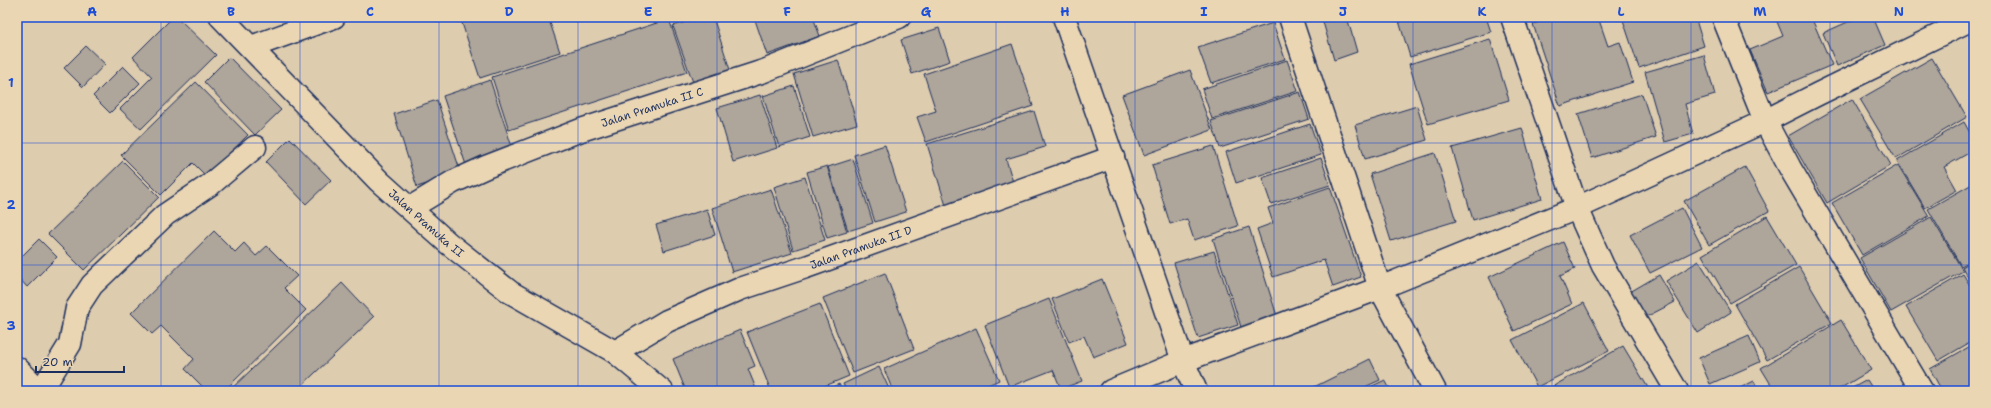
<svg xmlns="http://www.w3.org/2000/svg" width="1991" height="408" viewBox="0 0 1991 408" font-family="'Shantell Sans',sans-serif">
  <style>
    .building { fill: #aea59b; stroke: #1b2f5e }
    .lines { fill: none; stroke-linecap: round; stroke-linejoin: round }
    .minor-casing { stroke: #1b2f5e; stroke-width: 25 }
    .primary-casing { stroke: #1b2f5e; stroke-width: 25 }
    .minor { stroke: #ebd6b4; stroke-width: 22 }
    .primary { stroke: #ebd6b4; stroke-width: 22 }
    .grid { fill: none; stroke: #1d4ed8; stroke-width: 1; stroke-opacity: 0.55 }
    .labels { text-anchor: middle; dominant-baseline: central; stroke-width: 4; stroke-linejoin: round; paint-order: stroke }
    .street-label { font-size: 11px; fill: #1b2f5e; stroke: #ebd6b4 }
    .neatline { fill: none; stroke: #1d4ed8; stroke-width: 1.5 }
    .grid-label { font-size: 13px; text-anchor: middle; font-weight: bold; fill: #1d4ed8 }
  </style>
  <rect width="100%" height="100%" fill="#deccaf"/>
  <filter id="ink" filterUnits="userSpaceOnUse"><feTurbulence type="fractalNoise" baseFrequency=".025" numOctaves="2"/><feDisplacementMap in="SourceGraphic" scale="8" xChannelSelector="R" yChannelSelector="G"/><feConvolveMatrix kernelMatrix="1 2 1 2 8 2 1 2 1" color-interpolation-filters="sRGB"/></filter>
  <g filter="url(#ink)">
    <g class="building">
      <path d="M173 17H177L216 55 141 129 120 109 152 77 133 57Z"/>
      <path d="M460 17H548L560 52 480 78Z"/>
      <path d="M701 17H713L732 76 695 88 673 26Z"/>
      <path d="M754 17H813L820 36 767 55Z"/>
      <path d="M1338 17H1347L1357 52 1334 60 1323 22Z"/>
      <path d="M1412 17H1486L1491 32 1410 57 1399 21Z"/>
      <path d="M1556 17H1598L1608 46 1620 42 1633 82 1560 106 1533 24Z"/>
      <path d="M1622 17H1695L1704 46 1639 68Z"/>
      <path d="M1775 17H1811L1832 65 1768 92 1750 50 1783 36Z"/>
      <path d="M1859 17H1873L1885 45 1837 66 1823 33Z"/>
      <path d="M669 19 687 72 509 130 492 77Z"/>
      <path d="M1273 23 1285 59 1211 83 1198 47Z"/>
      <path d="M939 28 950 61 912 74 901 40Z"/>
      <path d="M1490 39 1509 100 1428 124 1409 64Z"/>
      <path d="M1012 44 1033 106 926 142 917 117 936 111 924 74Z"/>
      <path d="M86 46 105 64 83 87 64 68Z"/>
      <path d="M1704 55 1715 95 1685 104 1693 134 1665 142 1645 72Z"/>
      <path d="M229 57 281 110 255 135 204 82Z"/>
      <path d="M1932 58 1967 117 1896 159 1860 99Z"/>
      <path d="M838 60 857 124 813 137 794 74Z"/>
      <path d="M1287 60 1298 91 1212 119 1202 89Z"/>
      <path d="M123 66 140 83 110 113 93 96Z"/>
      <path d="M1190 70 1212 130 1144 155 1122 95Z"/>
      <path d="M490 80 514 153 467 168 443 96Z"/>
      <path d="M196 82 248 135 206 176 193 163 161 195 121 155Z"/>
      <path d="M794 86 810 137 779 147 763 96Z"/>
      <path d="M1300 92 1309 119 1220 148 1211 121Z"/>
      <path d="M1642 94 1656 137 1592 158 1578 114Z"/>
      <path d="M760 95 777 148 733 162 717 108Z"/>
      <path d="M1852 99 1891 165 1827 203 1788 136Z"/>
      <path d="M437 100 461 173 417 187 394 114Z"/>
      <path d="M1417 106 1427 140 1365 159 1355 125Z"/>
      <path d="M1034 111 1045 147 1006 159 1015 189 947 209 927 144Z"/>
      <path d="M1964 122 1974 140V150L1944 167 1957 190 1925 208 1897 161Z"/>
      <path d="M1310 124 1321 155 1236 183 1226 152Z"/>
      <path d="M1522 128 1542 199 1473 220 1452 148Z"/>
      <path d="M290 138 331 180 306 204 266 162Z"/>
      <path d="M885 145 906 212 875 222 854 155Z"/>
      <path d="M1213 146 1238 226 1194 240 1187 219 1170 224 1152 165Z"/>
      <path d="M1435 153 1456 221 1391 241 1370 174Z"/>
      <path d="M1321 158 1330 185 1271 204 1262 178Z"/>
      <path d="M853 159 873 223 848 231 828 167Z"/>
      <path d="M123 161 159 197 84 270 48 234Z"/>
      <path d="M1898 165 1929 216 1862 255 1832 203Z"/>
      <path d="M827 166 847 232 827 238 807 172Z"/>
      <path d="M1745 167 1769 211 1709 245 1684 201Z"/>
      <path d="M805 177 825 240 793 250 774 187Z"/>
      <path d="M1974 183V259L1961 266 1928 209Z"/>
      <path d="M1330 187 1361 277 1333 287 1324 260 1273 277 1257 229 1273 223 1268 208Z"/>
      <path d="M771 189 792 253 732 272 712 208Z"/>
      <path d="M1682 208 1702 247 1650 273 1630 235Z"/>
      <path d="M707 209 715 235 664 251 656 225Z"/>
      <path d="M1767 216 1796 265 1730 303 1702 255Z"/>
      <path d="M1931 217 1963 271 1891 312 1860 258Z"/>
      <path d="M1249 227 1277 316 1241 327 1213 239Z"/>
      <path d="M214 231 235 252 244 243 256 256 267 246 297 276 284 288 306 310 224 391H207L185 369 194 359 161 326 152 334 131 313Z"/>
      <path d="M39 239 57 257 27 287 17 276V261Z"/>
      <path d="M1563 242 1575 269 1560 276 1572 304 1514 331 1489 277Z"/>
      <path d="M1214 251 1238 325 1198 338 1174 263Z"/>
      <path d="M1974 260V288L1962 267Z"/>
      <path d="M1699 261 1731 312 1698 333 1666 281Z"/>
      <path d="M1799 267 1832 323 1767 360 1735 304Z"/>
      <path d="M885 273 914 349 853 373 823 298Z"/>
      <path d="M1963 274 1974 292V340L1938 361 1906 307Z"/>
      <path d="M1659 275 1675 302 1644 318 1630 292Z"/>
      <path d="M1102 279 1128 343 1093 357 1084 336 1069 342 1052 299Z"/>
      <path d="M342 283 374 317 296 391H229Z"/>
      <path d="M1049 299 1082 381 1061 389 1053 370 1009 387 985 325Z"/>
      <path d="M1584 303 1609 351 1537 387 1512 340Z"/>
      <path d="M820 304 849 376 813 391H771L747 332Z"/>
      <path d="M1841 320 1871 370 1836 391H1775L1761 368Z"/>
      <path d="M976 328 999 380 975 391H893L884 369Z"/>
      <path d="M740 330 755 366 748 369 757 391H686L673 359Z"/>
      <path d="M1749 336 1760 362 1710 384 1699 358Z"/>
      <path d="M1974 344V391H1942L1930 369Z"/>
      <path d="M1623 346 1650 391H1545Z"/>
      <path d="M1370 359 1380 380 1356 391H1316L1314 387Z"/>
      <path d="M879 367 890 391H847L843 384Z"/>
      <path d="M1385 380 1391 391H1362Z"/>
      <path d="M1867 380 1874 391H1847Z"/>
      <path d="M1754 381 1759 391H1734Z"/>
      <path d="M839 384 843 391H824Z"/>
    </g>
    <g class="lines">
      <g class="minor-casing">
        <g id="minor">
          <path id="s1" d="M221 17 379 181 448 243 510 292 615 352 662 391"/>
          <path d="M1064 17 1183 361 1196 391"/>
          <path d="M1290 17 1380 288 1435 391"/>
          <path d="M1512 17 1577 208 1603 266 1677 391"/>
          <path d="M1723 17 1765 121 1790 168 1922 391"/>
          <path d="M251 47 334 17"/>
          <path id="s2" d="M410 208 453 182 486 167 581 130 764 71 899 17"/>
          <path id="s3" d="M615 352 667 321 740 289 806 267 1113 157"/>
          <path d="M41 391 70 344 77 308 92 285 165 215 211 184 255 147"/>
          <path d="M1111 391 1183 361 1380 288 1577 208 1765 121 1818 94 1968 21"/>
        </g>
      </g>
      <g class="primary-casing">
        <path id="primary" d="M17 368 40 391"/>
      </g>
      <use href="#minor" class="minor"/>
      <use href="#primary" class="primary"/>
    </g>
  </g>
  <path class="grid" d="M161 17V391M300 17V391M439 17V391M578 17V391M717 17V391M856 17V391M996 17V391M1135 17V391M1274 17V391M1413 17V391M1552 17V391M1691 17V391M1830 17V391M17 143H1974M17 265H1974"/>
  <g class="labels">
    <g class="street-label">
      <text stroke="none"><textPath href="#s2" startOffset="263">Jalan Pramuka II C</textPath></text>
      <text stroke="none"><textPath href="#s1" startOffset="291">Jalan Pramuka II</textPath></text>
      <text stroke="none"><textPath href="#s3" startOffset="268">Jalan Pramuka II D</textPath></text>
    </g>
  </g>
  <rect width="1991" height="408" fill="none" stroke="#ebd6b4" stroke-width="44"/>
  <path d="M36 366v6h88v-6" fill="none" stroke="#1b2f5e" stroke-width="2"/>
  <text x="42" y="366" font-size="12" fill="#1b2f5e" stroke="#ebd6b4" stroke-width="3" paint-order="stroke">20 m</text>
  <rect x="22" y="22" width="1947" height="364" class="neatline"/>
  <g class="grid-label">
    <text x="92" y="16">A</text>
    <text x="231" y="16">B</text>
    <text x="370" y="16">C</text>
    <text x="509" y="16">D</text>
    <text x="648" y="16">E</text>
    <text x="787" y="16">F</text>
    <text x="926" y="16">G</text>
    <text x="1065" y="16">H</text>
    <text x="1204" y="16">I</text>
    <text x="1343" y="16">J</text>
    <text x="1482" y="16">K</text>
    <text x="1621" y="16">L</text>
    <text x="1760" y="16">M</text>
    <text x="1899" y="16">N</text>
    <text x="11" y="87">1</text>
    <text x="11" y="209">2</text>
    <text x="11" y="330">3</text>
  </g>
</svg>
